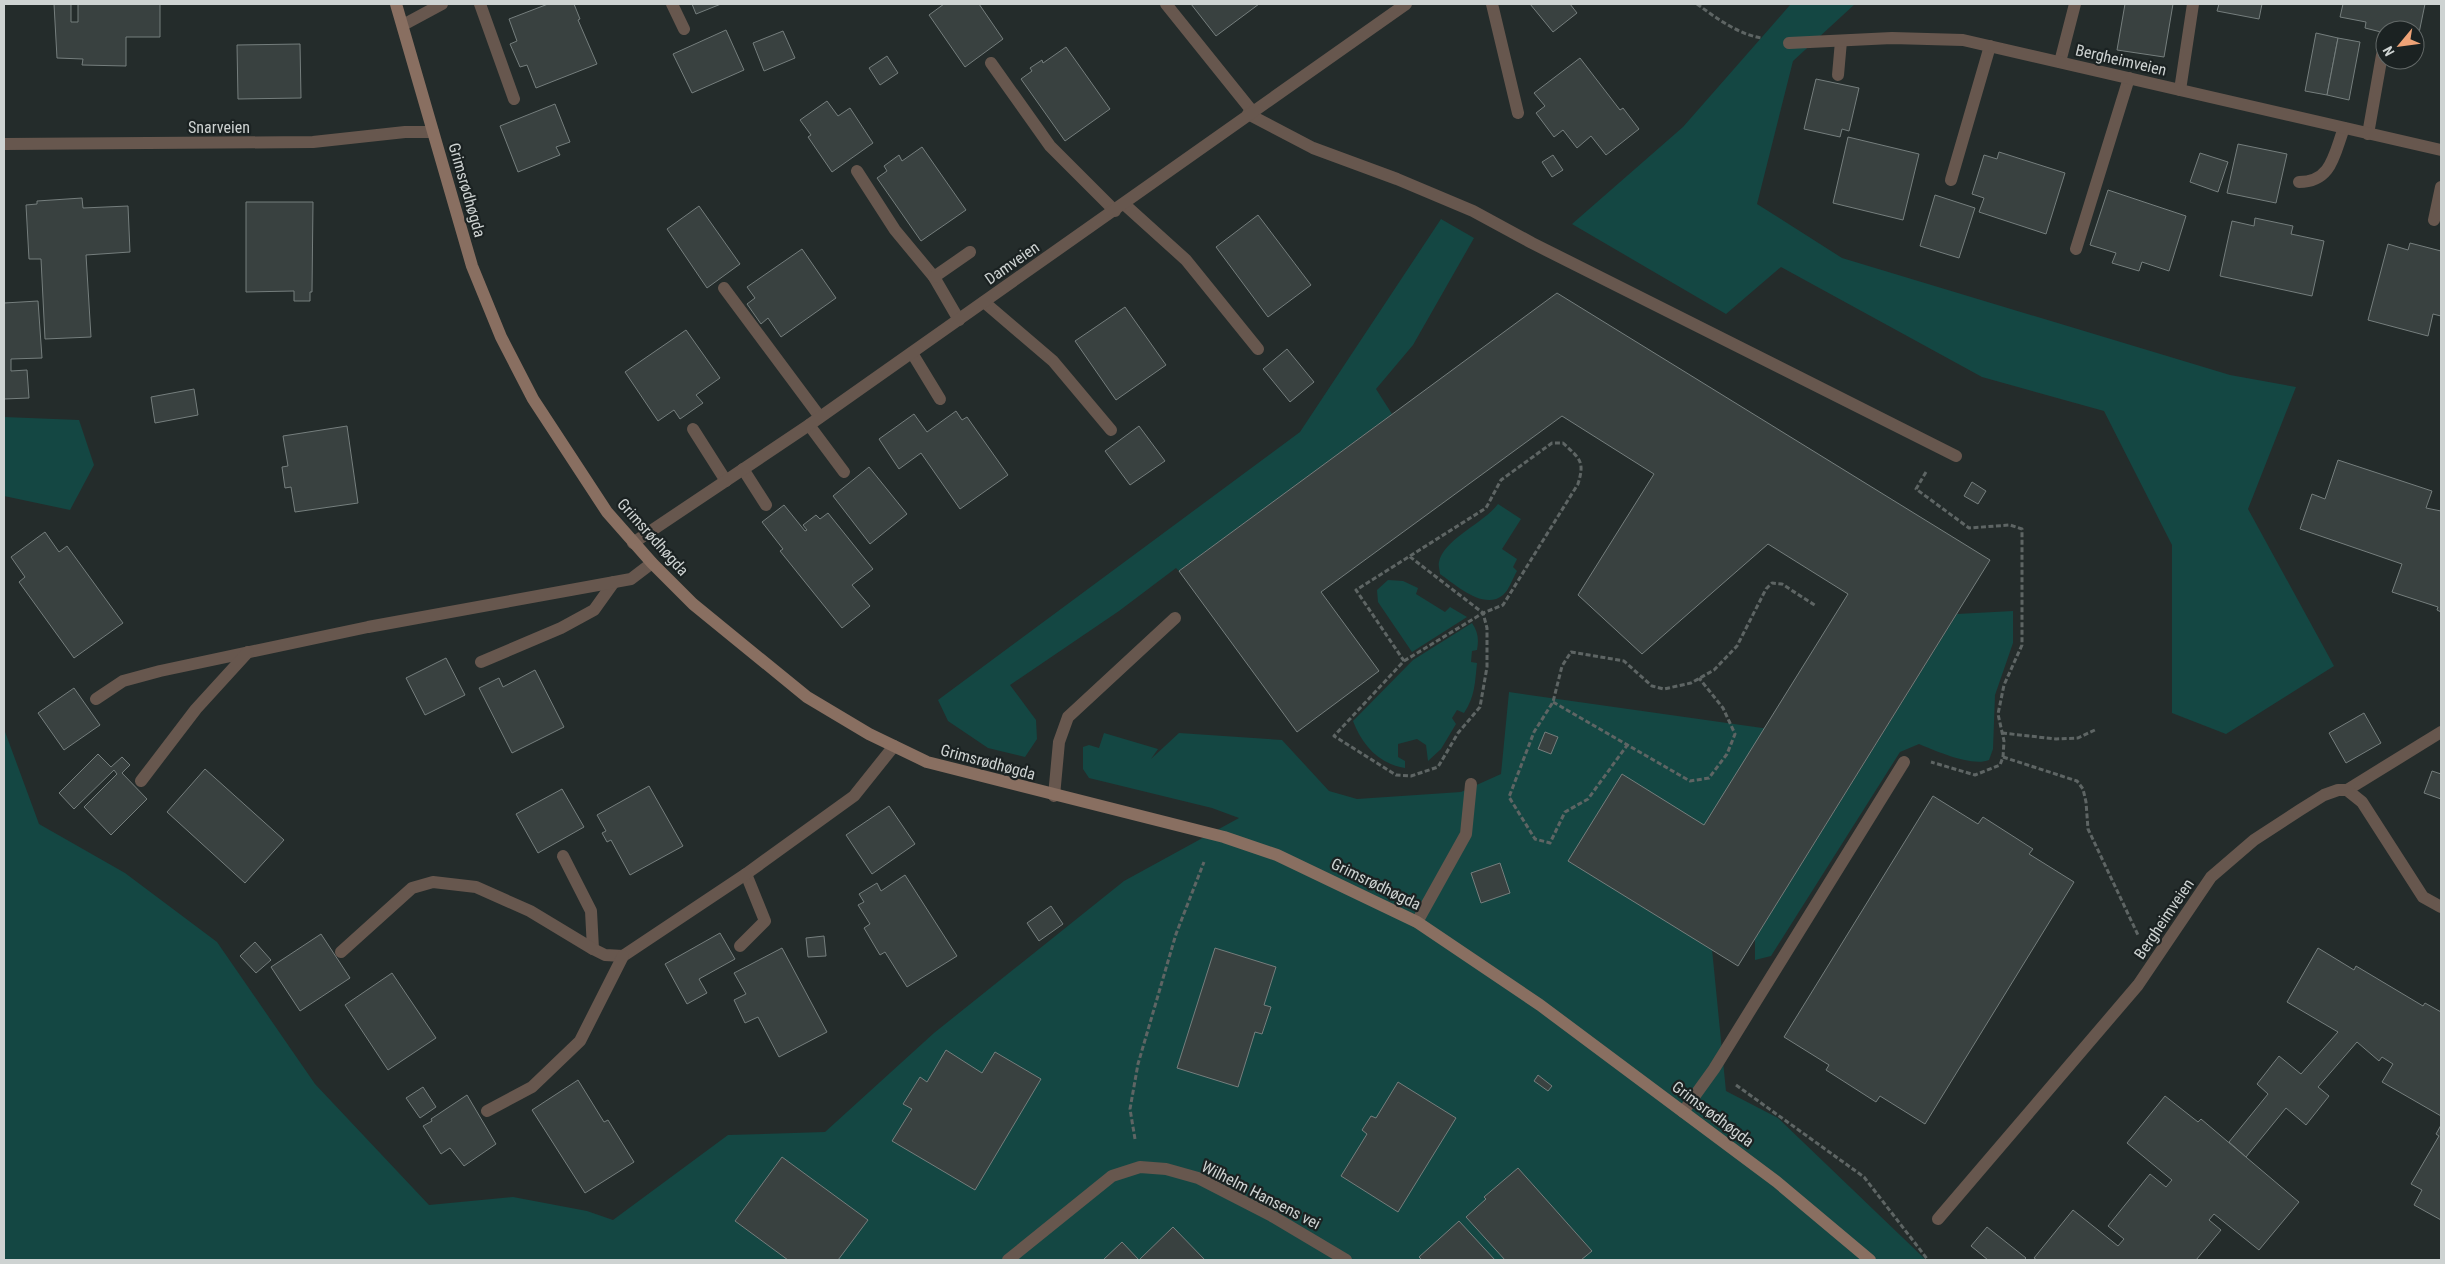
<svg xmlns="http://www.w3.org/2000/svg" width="2445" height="1264" viewBox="0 0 2445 1264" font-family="'Roboto Condensed',sans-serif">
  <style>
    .green { fill: #144743 }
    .building { fill: #394140; stroke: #757e7d }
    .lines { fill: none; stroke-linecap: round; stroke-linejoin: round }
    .path { stroke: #5e6564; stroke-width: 3; stroke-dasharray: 5 2.5; stroke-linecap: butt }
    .lane { stroke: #67574e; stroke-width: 12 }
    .street { stroke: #67574e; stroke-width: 12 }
    .secondary { stroke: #896f61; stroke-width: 12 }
    .labels { text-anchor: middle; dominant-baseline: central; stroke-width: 4.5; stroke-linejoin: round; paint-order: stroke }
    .street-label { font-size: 16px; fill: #ced3d2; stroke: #1b2222 }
  </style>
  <rect width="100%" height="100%" fill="#242c2b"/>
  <g class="green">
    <path d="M1855 4 1793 61 1757 204 1842 258 2230 375 2296 387 2248 509 2334 666 2226 734 2172 713V545L2104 411 1982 377 1781 267 1726 314 1572 224 1683 127 1790 5Z"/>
    <path d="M1441 219 1474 238 1413 345 1376 389 1392 414 1179 571 1176 568 1119 611 1010 685 1036 720 1037 739 1025 757 988 748 948 721 938 700 1300 432Z"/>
    <path d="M4 417 79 420 94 465 70 510 4 496Z"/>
    <path d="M1498 504 1521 519 1502 549 1517 559 1513 567 1517 571C1513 578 1509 590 1503 595 1484 611 1456 585 1440 574 1440 571 1438 566 1439 562 1444 539 1484 523 1498 504Z"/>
    <path d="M1388 580 1403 581 1418 588 1416 594 1445 612 1450 607 1467 617 1412 652 1378 602 1377 590Z"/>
    <path d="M2013 611V643L1995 695 1993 749 1989 760C1972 767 1936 751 1919 744L1900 752 1771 956 1755 960V939L1957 614Z"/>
    <path d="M1472 623C1478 632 1479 639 1477 650L1472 651 1471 662 1477 663C1475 682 1475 697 1464 713L1457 710 1452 718 1456 724 1441 749 1428 761 1426 745 1417 739 1398 744V757L1405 761V768C1379 764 1362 745 1353 721L1413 660Z"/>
    <path d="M1509 692 1798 733 1711 939 1726 1091 1778 1118 1926 1260H4V729L39 824 125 873 217 942 315 1084 429 1205 513 1197 587 1211 613 1220 728 1135 825 1132 934 1033 1124 881 1239 818 1212 808 1089 778 1083 769V747L1089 745 1099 748 1104 733 1158 749 1151 759 1179 733 1282 740 1329 791 1357 799 1461 792 1501 774Z"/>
  </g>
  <g class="building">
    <path d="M54 4H71V22H78V4H160V37H126V66L82 65 83 59 57 58Z"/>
    <path d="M548 4H574L580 19 578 20 597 64 536 88 527 65 520 67 510 44 517 41 509 19Z"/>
    <path d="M692 4H721L696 14Z"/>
    <path d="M944 4H979L1003 39 965 67 929 15Z"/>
    <path d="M1191 4H1259L1216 36Z"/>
    <path d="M1530 4H1570L1577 13 1553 32Z"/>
    <path d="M2125 4H2173L2164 57 2117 50Z"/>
    <path d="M2219 4H2262L2259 19 2217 11Z"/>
    <path d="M2343 4H2425L2419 33 2415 32V30L2394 27 2393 30H2385V33L2365 28 2366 22 2340 17Z"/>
    <path d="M726 30 744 70 692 93 673 54Z"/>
    <path d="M783 31 795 58 764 71 753 43Z"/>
    <path d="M2316 33 2338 38 2327 95 2305 91Z"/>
    <path d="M2338 38 2360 42 2349 100 2327 95Z"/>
    <path d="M300 44 301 98 238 99 237 45Z"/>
    <path d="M1066 47 1110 109 1065 141 1021 79 1032 71 1030 68 1042 60 1043 63Z"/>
    <path d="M887 56 898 73 880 85 869 68Z"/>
    <path d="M1580 58 1620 110 1623 108 1639 129 1606 155 1591 136 1577 148 1563 130 1554 137 1536 113 1545 106 1534 93Z"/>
    <path d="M1816 79 1859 88 1849 131 1842 129 1840 137 1804 129Z"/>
    <path d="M827 101 838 116 850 108 873 143 832 172 808 137 811 135 800 120Z"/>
    <path d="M555 104 570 142 556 147 560 155 518 172 500 126Z"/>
    <path d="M1848 137 1919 154 1903 220 1833 203Z"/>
    <path d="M2238 144 2287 154 2276 203 2227 193Z"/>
    <path d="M922 147 966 210 921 241 877 178 887 171 884 166 899 155 902 161Z"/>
    <path d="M1999 152 2065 173 2046 234 1979 212 1984 198 1972 194 1984 155 1997 159Z"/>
    <path d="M2200 153 2228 162 2218 192 2190 182Z"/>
    <path d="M1553 155 1563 170 1552 177 1542 162Z"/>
    <path d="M2108 190 2186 216 2169 271 2142 262 2139 271 2112 263 2116 253 2090 245Z"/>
    <path d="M1935 195 1975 208 1959 258 1920 246Z"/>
    <path d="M82 198 83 208 128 206 130 252 86 255 91 337 45 339 41 259H29L26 205 37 204V201Z"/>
    <path d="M246 202H313L312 292H310V301H294V291L246 292Z"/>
    <path d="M699 206 740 264 707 288 667 229Z"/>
    <path d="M1258 215 1311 285 1268 317 1216 247Z"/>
    <path d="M2255 218 2293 226 2291 234 2324 241 2312 296 2220 276 2232 221 2254 226Z"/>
    <path d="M2410 243 2441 251V316L2433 314 2428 336 2368 320 2388 244 2408 250Z"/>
    <path d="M802 249 836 298 781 337 768 318 761 324 747 304 755 298 747 287Z"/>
    <path d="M1557 293 1990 560 1738 966 1568 861 1622 774 1704 825 1848 594 1768 544 1642 654 1578 595 1654 474 1562 416 1321 592 1379 671 1297 732 1179 571Z"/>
    <path d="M38 301 42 358 11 359V371L27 370 29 398 4 399V303Z"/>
    <path d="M1125 307 1166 365 1116 400 1075 341Z"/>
    <path d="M686 330 720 378 696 395 703 403 680 419 674 410 658 421 625 372Z"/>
    <path d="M1287 349 1314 382 1290 402 1263 369Z"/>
    <path d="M194 389 198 415 155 423 151 397Z"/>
    <path d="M956 411 962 420 967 417 1008 475 960 509 921 453 899 469 879 439 914 414 927 432Z"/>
    <path d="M347 426 358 503 295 512 291 487 285 488 282 467 288 466 283 436Z"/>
    <path d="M1139 426 1165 461 1130 485 1105 451Z"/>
    <path d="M2338 460 2432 491 2426 508 2441 511V612L2437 610 2438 607 2392 592 2402 564 2300 529 2312 494 2325 499Z"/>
    <path d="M869 467 907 514 870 544 833 496Z"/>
    <path d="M1972 482 1986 491 1978 504 1964 496Z"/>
    <path d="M784 505 805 531 807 530 803 525 816 515 820 519 828 513 873 569 852 585 870 606 842 628 780 551 783 549 762 522Z"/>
    <path d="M45 532 59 552 67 546 123 623 74 658 19 582 25 577 11 557Z"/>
    <path d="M446 658 465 695 425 715 406 678Z"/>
    <path d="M535 670 564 727 512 753 479 688 499 678 503 687Z"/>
    <path d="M74 688 100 725 64 750 38 713Z"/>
    <path d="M2364 713 2381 743 2346 763 2329 733Z"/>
    <path d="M1545 732 1558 737 1551 754 1538 749Z"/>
    <path d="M98 754 111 767 122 757 130 765 122 773 147 799 111 835 84 807 117 774 114 770 74 809 59 793Z"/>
    <path d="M205 769 284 840 245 883 167 812Z"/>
    <path d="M2432 771 2441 774V799L2424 793Z"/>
    <path d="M649 786 683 846 630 875 611 840 607 842 602 833 606 831 597 815Z"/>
    <path d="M562 789 584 827 538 853 516 814Z"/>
    <path d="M1933 796 1978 824 1983 817 2033 849 2029 854 2074 882 1925 1124 1880 1096 1876 1102 1826 1070 1829 1065 1784 1037Z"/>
    <path d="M889 806 915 844 872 874 846 835Z"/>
    <path d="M1500 863 1510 893 1481 903 1471 873Z"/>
    <path d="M905 875 957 956 907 987 885 952 880 955 864 928 870 924 858 905 864 902 859 894 877 883 881 891Z"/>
    <path d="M1051 906 1063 924 1039 941 1027 923Z"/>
    <path d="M720 933 735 959 699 979 707 993 687 1004 665 964Z"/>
    <path d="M321 934 350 978 300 1011 271 967Z"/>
    <path d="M824 936 826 956 808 957 806 938Z"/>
    <path d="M255 942 271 960 256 973 240 956Z"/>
    <path d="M782 948 827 1032 779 1057 758 1017 745 1023 734 1000 746 994 734 973Z"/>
    <path d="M1215 948 1276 967 1264 1005 1271 1007 1262 1034 1255 1032 1238 1087 1177 1068Z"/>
    <path d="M2318 948 2354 970 2356 966 2423 1006 2425 1003 2441 1012V1116L2382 1082 2393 1064 2382 1057 2379 1061 2357 1042 2318 1087 2329 1096 2306 1125 2286 1108 2246 1157 2229 1142 2268 1094 2257 1084 2279 1056 2301 1074 2338 1032 2287 1002Z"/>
    <path d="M392 973 436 1038 388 1070 345 1005Z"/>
    <path d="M946 1050 982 1073 995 1052 1041 1079 975 1190 892 1141 912 1109 903 1104 920 1077 927 1082Z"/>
    <path d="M1538 1075 1552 1086 1548 1091 1534 1081Z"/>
    <path d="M578 1080 604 1122 608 1120 634 1162 585 1193 532 1110Z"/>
    <path d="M1398 1082 1456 1118 1398 1212 1341 1176 1367 1134 1362 1130 1371 1116 1376 1118Z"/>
    <path d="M423 1087 436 1107 420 1118 406 1098Z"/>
    <path d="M467 1095 496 1144 464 1166 450 1148 441 1154 423 1126 432 1121 431 1119Z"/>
    <path d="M2165 1096 2198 1122 2201 1119 2299 1202 2259 1250 2214 1214 2209 1220 2221 1230 2196 1260H2037L2034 1258 2073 1210 2118 1246 2124 1239 2108 1226 2150 1174 2166 1187 2172 1180 2127 1143Z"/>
    <path d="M2441 1125V1220L2414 1205 2422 1190 2411 1184 2439 1136 2436 1134Z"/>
    <path d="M782 1157 868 1220 838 1260H788L735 1221Z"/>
    <path d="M1518 1168 1592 1251 1581 1260H1505L1466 1217 1486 1199 1484 1197Z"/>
    <path d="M1459 1221 1495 1260H1422L1419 1257Z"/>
    <path d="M1173 1227 1205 1260H1103L1122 1242 1139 1260Z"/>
    <path d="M1987 1227 2026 1258 2024 1260H1988L1971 1246Z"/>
  </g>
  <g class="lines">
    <g class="path">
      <path d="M1697 4C1716 18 1738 34 1761 38"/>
      <path d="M1926 472 1916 489 1969 528 2010 525 2022 529V645L2004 685 1998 714 2004 741 2003 757 2000 765 1975 775 1931 762"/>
      <path d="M1404 661 1483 613 1503 605 1578 484C1585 461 1580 459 1563 443H1552L1501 480 1486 508 1356 590 1404 661 1334 736 1396 775 1411 776 1438 767 1458 733 1480 707 1487 667V628L1483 613 1409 556"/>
      <path d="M1553 702 1690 781 1709 778 1727 754 1735 734 1723 708 1699 678"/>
      <path d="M2002 733 2056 739 2078 738 2097 729"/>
      <path d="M1628 744 1588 799 1565 812 1550 843 1535 839 1509 797 1534 732 1553 702 1562 666 1571 652 1624 661 1652 686 1664 689 1691 683 1714 670 1737 646 1766 589 1772 583 1782 584 1816 606"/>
      <path d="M2003 757 2077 781 2083 789 2086 802 2088 829 2138 935"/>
      <path d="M1736 1085 1864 1177 1928 1260"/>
      <path d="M1135 1139 1130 1109 1138 1064 1176 934 1204 862"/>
    </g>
    <g class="lane">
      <path d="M480 4 514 99"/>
      <path d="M672 4 684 29"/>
      <path d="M1166 4 1252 111"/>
      <path d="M1492 4 1518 113"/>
      <path d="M2060 62 2075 4"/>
      <path d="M991 63 1050 146 1115 211"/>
      <path d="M1838 75 1841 41"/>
      <path d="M2180 90 2193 4"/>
      <path d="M1248 114 1313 148 1397 179 1473 211 1532 243 1956 456"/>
      <path d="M2368 134 2382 55"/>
      <path d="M857 171 895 230 934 277 959 320"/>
      <path d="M1951 180 1990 46"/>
      <path d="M2299 182C2332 182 2334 154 2344 128"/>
      <path d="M1124 204 1186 260 1258 349"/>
      <path d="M2434 220 2441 187"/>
      <path d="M2076 249 2129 78"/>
      <path d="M934 277 970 252"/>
      <path d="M724 288 820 417"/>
      <path d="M984 302 1053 361 1111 430"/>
      <path d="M912 353 940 399"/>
      <path d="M809 425 844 472"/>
      <path d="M693 429 726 481"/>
      <path d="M743 469 766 505"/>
      <path d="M481 662 561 628 594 610 614 582"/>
      <path d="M96 699 123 681 160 671 368 627 631 579 652 563"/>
      <path d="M141 781 196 709 248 652"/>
      <path d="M2347 790 2441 732"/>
      <path d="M1054 796 1059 742 1068 717 1175 618"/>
      <path d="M563 856 591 911 593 949"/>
      <path d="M1417 922 1466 834 1471 784"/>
      <path d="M740 946 765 921 746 874"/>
      <path d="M341 952 412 888 433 882 476 887 530 911 593 949 605 955 623 956 746 874 854 796 894 746"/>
      <path d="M487 1111 532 1087 580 1041 623 956"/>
      <path d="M1683 1112 1714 1069 1904 762"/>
    </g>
    <g class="street">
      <path d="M403 25 442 4"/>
      <path d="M1789 43 1892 38 1963 40 2441 150"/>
      <path d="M4 144 313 142 405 132H433"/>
      <path d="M633 543 809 425 1406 4"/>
      <path d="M1938 1219 2138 985 2211 877 2254 840 2300 810 2324 795 2338 790H2347L2362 802 2423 897 2441 907"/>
      <path d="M1008 1260 1112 1176 1140 1167 1166 1169 1198 1178 1272 1216 1346 1260"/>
    </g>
    <path class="secondary" d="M396 4 472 266 501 337 533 399 607 512 652 563 693 604 807 697 869 734 927 762 1224 837 1277 855 1417 922 1540 1005 1777 1182 1870 1260"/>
  </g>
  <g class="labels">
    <g class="street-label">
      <text transform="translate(2121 60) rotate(13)">Bergheimveien</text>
      <text x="219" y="127">Snarveien</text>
      <text transform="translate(467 190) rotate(74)">Grimsrødhøgda</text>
      <text transform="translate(1012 263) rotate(-35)">Damveien</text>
      <text transform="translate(653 537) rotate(48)">Grimsrødhøgda</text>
      <text transform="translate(988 762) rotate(15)">Grimsrødhøgda</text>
      <text transform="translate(1376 884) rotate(26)">Grimsrødhøgda</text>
      <text transform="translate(2164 919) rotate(-56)">Bergheimveien</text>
      <text transform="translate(1713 1114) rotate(37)">Grimsrødhøgda</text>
      <text transform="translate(1261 1195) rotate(27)">Wilhelm Hansens vei</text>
    </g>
  </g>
  <rect width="2445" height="1264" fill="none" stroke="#ced3d2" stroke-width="10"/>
  <g transform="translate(2400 45) rotate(241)"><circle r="24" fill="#1b2222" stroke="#636968"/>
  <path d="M0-4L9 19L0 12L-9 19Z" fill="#efa377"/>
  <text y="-8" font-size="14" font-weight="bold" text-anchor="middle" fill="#ced3d2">N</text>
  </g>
</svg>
